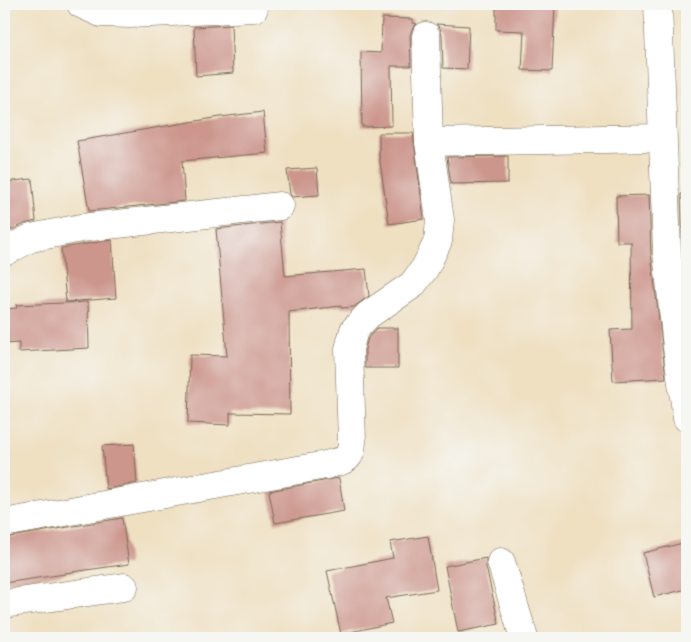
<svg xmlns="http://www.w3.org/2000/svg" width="691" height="642" viewBox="0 0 691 642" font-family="Kalam,sans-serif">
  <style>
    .building { fill: #cc968d }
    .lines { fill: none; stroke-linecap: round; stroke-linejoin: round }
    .street-casing { stroke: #7a6a57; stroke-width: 29 }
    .street { stroke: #fff; stroke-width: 28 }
  </style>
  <rect width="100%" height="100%" fill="#f6f6f2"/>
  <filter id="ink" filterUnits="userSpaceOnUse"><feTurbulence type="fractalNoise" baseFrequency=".02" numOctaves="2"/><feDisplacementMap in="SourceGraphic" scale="10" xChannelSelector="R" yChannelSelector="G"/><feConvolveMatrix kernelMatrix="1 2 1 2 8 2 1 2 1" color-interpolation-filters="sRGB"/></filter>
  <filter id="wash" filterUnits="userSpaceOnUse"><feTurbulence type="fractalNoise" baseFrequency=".0096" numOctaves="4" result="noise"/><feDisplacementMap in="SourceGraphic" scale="20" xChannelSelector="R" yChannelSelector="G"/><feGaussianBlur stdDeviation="1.12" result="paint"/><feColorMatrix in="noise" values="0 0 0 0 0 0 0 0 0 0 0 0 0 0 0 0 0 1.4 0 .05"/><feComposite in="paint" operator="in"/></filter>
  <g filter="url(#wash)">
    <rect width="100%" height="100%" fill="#efe0c2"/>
    <g id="blocks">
      <g class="building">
        <path d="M496 4H555L552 71 522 70 524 31 496 30Z"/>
        <path d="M382 18 413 19V23L417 24 412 29 410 36 411 66H391L392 126 362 127 361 52 381 53Z"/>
        <path d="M436 24 469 26 467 69 443 68 442 35 440 28Z"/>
        <path d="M231 25 233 73 196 76 194 27Z"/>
        <path d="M263 112 267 153 182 161 185 201 89 211 77 141 220 117Z"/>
        <path d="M379 133H413L424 219 389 224 379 155Z"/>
        <path d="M508 156V183L451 184 447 157Z"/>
        <path d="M317 168 319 195 292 197 290 194 287 170Z"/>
        <path d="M32 179 36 221 24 224 12 230 4 231V182Z"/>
        <path d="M681 194H687V296L683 251Z"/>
        <path d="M649 195 651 254 666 378 613 381 610 330 632 329 631 242H617L616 196Z"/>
        <path d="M280 222 285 276 366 269 369 296 354 307 341 308V306L289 312 290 414 230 413V425L188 423 190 355 227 356 216 229Z"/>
        <path d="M112 240 116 298 66 302 61 248Z"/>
        <path d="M88 302 89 348 19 352V343L4 344V309L17 308 16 305Z"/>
        <path d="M377 328H398V368H365V349L368 338Z"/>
        <path d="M134 444 137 483 106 489 102 446Z"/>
        <path d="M339 478 344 511 275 523 269 491Z"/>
        <path d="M122 518 129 564 65 573V574L4 583V538Z"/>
        <path d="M428 536 437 590 386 598 392 623 341 634 327 571 393 558 390 542Z"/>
        <path d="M687 542V589L654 597 643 553Z"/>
        <path d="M486 558V567L499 624 458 632 445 566Z"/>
      </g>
    </g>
  </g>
  <g filter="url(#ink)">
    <use href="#blocks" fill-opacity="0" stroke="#7a6a57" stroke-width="1"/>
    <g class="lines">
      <g class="street-casing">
        <g id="street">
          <path d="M81 4 101 13 130 14 254 8"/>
          <path d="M658 4 667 252 677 348 687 418"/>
          <path d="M429 142 662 138"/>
          <path d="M4 252 31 238 81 228 280 206"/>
          <path d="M4 523 326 465C343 460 351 462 352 442L349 349 354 330 368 315 412 285 425 268 438 241 440 220 429 142 426 36"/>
          <path d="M501 562 524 638"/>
          <path d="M4 604 124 587"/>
        </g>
      </g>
      <use href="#street" class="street"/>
    </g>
  </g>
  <rect width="691" height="642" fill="none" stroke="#f6f6f2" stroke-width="20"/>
</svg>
